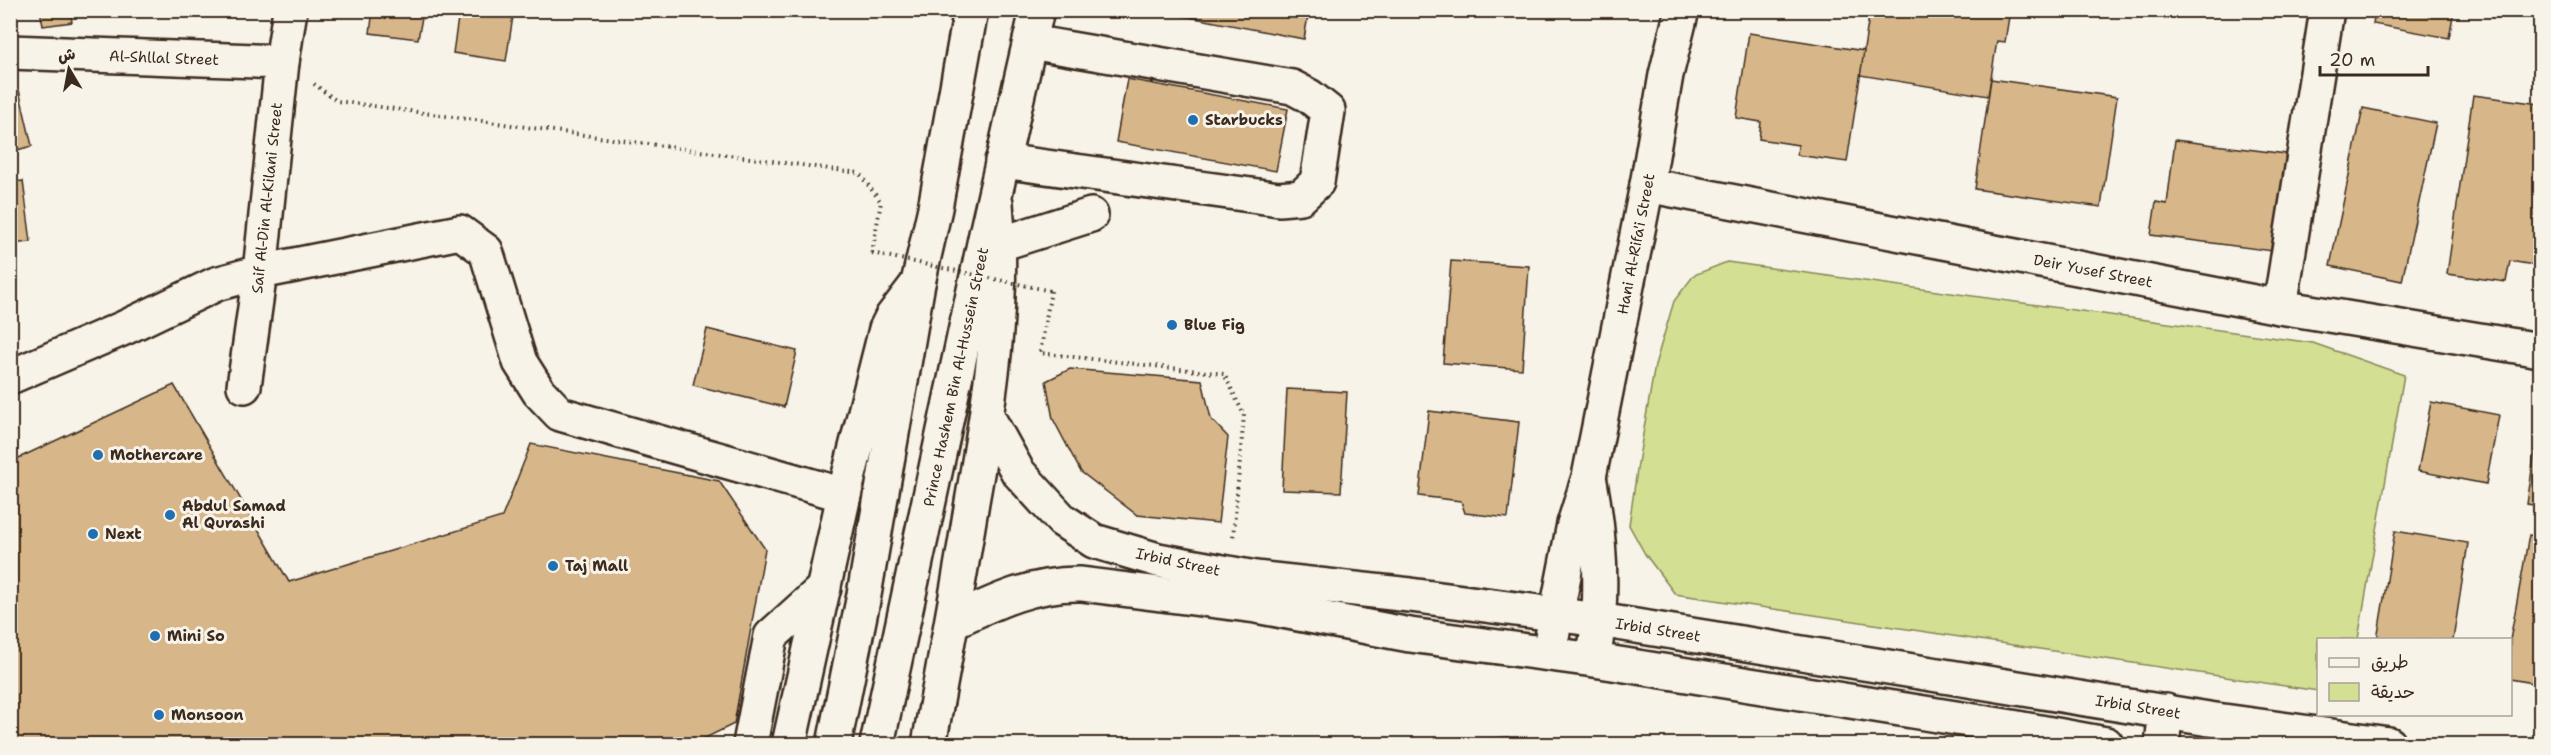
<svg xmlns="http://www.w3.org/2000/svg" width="2551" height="755" viewBox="0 0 2551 755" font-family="'Shantell Sans','Playpen Sans Arabic',sans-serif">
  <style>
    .green { fill: #d3df92; stroke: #878458; stroke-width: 1.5 }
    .building { fill: #d7b78a; stroke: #3b2a1e; stroke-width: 1.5 }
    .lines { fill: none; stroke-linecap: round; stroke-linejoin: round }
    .minor-casing { stroke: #3b2a1e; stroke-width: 38 }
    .highway-casing { stroke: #3b2a1e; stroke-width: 38 }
    .path { stroke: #3b2a1e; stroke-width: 4; stroke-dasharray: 1.5 4.5; stroke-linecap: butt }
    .minor { stroke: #f7f3e8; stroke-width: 33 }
    .highway { stroke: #f7f3e8; stroke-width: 33 }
    .path-bridge { stroke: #3b2a1e; stroke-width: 4; stroke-dasharray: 1.5 4.5; stroke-linecap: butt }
    .poi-dot { fill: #1f6fb2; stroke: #f7f3e8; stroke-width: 2 }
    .labels { text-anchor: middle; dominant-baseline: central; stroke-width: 6; stroke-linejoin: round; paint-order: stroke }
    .street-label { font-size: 15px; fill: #3b2a1e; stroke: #f7f3e8 }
    .poi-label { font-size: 15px; font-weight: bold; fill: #3b2a1e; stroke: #f7f3e8; text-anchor: start }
  </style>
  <rect width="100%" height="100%" fill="#f7f3e8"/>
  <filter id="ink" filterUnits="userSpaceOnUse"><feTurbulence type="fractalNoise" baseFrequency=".0167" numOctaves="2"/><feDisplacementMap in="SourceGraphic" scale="12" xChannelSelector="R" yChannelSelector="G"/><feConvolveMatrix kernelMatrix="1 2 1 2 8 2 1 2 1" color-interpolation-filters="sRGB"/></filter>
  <g filter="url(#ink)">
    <path class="green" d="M1727 262 2313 343 2404 375 2358 639 2318 640V691L1675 594 1645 554 1629 525 1638 463 1655 365 1674 301 1694 275Z"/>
    <g class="building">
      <path d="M40 10H70L72 22 43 26Z"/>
      <path d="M373 10H514L506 61 453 53 458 18 423 12 418 39 370 33Z"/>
      <path d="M1173 10H1309L1304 39 1173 14Z"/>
      <path d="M1865 10H2010L2005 42 1997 41 1988 96 1860 75 1869 16 1864 15Z"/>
      <path d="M2375 10H2454L2449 38 2373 24Z"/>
      <path d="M1749 33 1864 51 1847 162 1797 155 1798 145 1759 139 1761 122 1736 118Z"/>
      <path d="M1127 79 1288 109 1276 171 1116 142Z"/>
      <path d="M1991 79 2117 97 2101 207 1975 189Z"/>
      <path d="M19 90 32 146 10 152V92Z"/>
      <path d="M2473 95 2540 104V266L2510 261 2506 282 2447 274Z"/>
      <path d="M2363 108 2436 123 2402 281 2330 266Z"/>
      <path d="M2175 140 2286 154 2273 251 2151 235 2156 202 2167 204Z"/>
      <path d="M23 181 31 242 10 244V182Z"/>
      <path d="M1451 261 1529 266 1522 369 1443 363Z"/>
      <path d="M707 329 797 351 784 407 693 385Z"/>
      <path d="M1070 369 1202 380 1211 419 1228 437 1218 523 1137 515 1081 472 1053 419 1046 381Z"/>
      <path d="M174 385 289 582 502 517 531 444 719 481 765 549 734 724 701 740 700 744H10V462Z"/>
      <path d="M1287 389 1347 392 1341 492 1282 490Z"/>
      <path d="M2431 402 2499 415 2486 484 2418 471Z"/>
      <path d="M1429 411 1519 422 1508 518 1465 513 1461 501 1419 496Z"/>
      <path d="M2539 422H2540V506L2527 504Z"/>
      <path d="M2395 531 2468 543 2453 640H2377Z"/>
      <path d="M2529 535 2540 537V684L2510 679V640Z"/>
      <path d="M1508 737 1509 744H1448V741Z"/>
    </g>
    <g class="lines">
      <g class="minor-casing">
        <g id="minor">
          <path d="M10 52 282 62"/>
          <path d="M1002 161 1279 199 1301 197 1317 182 1328 111 1309 96 1292 87 1030 42"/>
          <path d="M1647 185 2280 307 2540 350"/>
          <path d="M1000 244 1091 215"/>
          <path d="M2280 307 2327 10"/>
          <path d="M10 377 124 328 216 284 260 272 460 232 486 251 520 362 539 392 560 414 844 495"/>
          <path d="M244 386 260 272 282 62 290 10"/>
          <path d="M987 416 1018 472 1062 520 1094 541 1158 560 1255 578 1410 595 1599 620 2209 719 2389 744"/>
          <path d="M1590 482C1600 535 1603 589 1596 642"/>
          <path d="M952 622C994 602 1033 583 1081 584L1256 606 1410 635 1594 660 2012 727 2106 744"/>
          <path d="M1552 637 1574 524 1589 477 1647 185 1666 75 1682 10"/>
          <path d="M750 744 771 636 824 588"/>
          <path d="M789 744 844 495 886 329 892 317 918 283"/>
          <path d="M929 744C944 664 959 583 972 502 990 401 1005 306 996 203"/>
          <path d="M2162 744 2166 711"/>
        </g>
      </g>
      <g class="highway-casing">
        <g id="highway">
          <path d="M834 744 864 595 918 283 935 208 971 10"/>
          <path d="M877 744 986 234 1037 10"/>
        </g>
      </g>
      <g class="path">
        <path d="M314 84 337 101 859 173 881 202 872 253"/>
        <path d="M1051 291 1040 353 1224 374 1244 415 1233 538"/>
      </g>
      <use href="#minor" class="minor"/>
      <use href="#highway" class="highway"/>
      <path class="path-bridge" d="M872 253 1051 291"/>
    </g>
  </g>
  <g class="poi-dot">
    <circle cx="1193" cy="120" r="6"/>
    <circle cx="1172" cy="325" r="6"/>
    <circle cx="98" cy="455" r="6"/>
    <circle cx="170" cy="515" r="6"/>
    <circle cx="93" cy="534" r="6"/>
    <circle cx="553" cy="566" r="6"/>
    <circle cx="155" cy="636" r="6"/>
    <circle cx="159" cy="715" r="6"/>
  </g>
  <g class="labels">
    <g class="street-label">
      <text transform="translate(164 58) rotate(2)">Al-Shllal Street</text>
      <text transform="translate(267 198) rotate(-84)">Saif Al-Din Al-Kilani Street</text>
      <text transform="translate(1636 244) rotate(-79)">Hani Al-Rifa'i Street</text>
      <text transform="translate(2093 271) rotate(11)">Deir Yusef Street</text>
      <text transform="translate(956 377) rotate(-78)">Prince Hashem Bin Al-Hussein Street</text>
      <text transform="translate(1178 562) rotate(12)">Irbid Street</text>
      <text transform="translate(1658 630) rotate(9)">Irbid Street</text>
      <text transform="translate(2138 707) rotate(9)">Irbid Street</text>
    </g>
    <g class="poi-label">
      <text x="1205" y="120">Starbucks</text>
      <text x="1184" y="325">Blue Fig</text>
      <text x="110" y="455">Mothercare</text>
      <text x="182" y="506">Abdul Samad<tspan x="182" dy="17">Al Qurashi</tspan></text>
      <text x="105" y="534">Next</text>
      <text x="565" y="566">Taj Mall</text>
      <text x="167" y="636">Mini So</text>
      <text x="171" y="715">Monsoon</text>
    </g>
  </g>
  <rect width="2551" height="755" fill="none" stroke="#f7f3e8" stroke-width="36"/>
  <rect x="18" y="18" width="2515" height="719" fill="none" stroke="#3b2a1e" stroke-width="2" filter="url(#ink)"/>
  <rect x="2317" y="638" width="195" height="78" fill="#f7f3e8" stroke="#aca397" stroke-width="1.5"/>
  <rect x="2329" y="658" width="30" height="9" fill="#f7f3e8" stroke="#aca397" stroke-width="1.5"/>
  <text x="2371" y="668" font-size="18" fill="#3b2a1e">طريق</text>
  <rect x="2329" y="683" width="30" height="18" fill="#d3df92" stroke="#aca397" stroke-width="1.5"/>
  <text x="2371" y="698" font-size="18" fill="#3b2a1e">حديقة</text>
  <g transform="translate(69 69) rotate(350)" stroke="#f7f3e8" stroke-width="4.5" paint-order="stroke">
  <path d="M0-4.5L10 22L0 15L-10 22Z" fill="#3b2a1e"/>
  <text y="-9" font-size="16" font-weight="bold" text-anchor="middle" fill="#3b2a1e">ش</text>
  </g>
  <path d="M2320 66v9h108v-9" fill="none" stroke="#3b2a1e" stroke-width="3"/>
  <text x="2329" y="66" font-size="18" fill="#3b2a1e" stroke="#f7f3e8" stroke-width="4.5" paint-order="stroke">20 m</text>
</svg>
